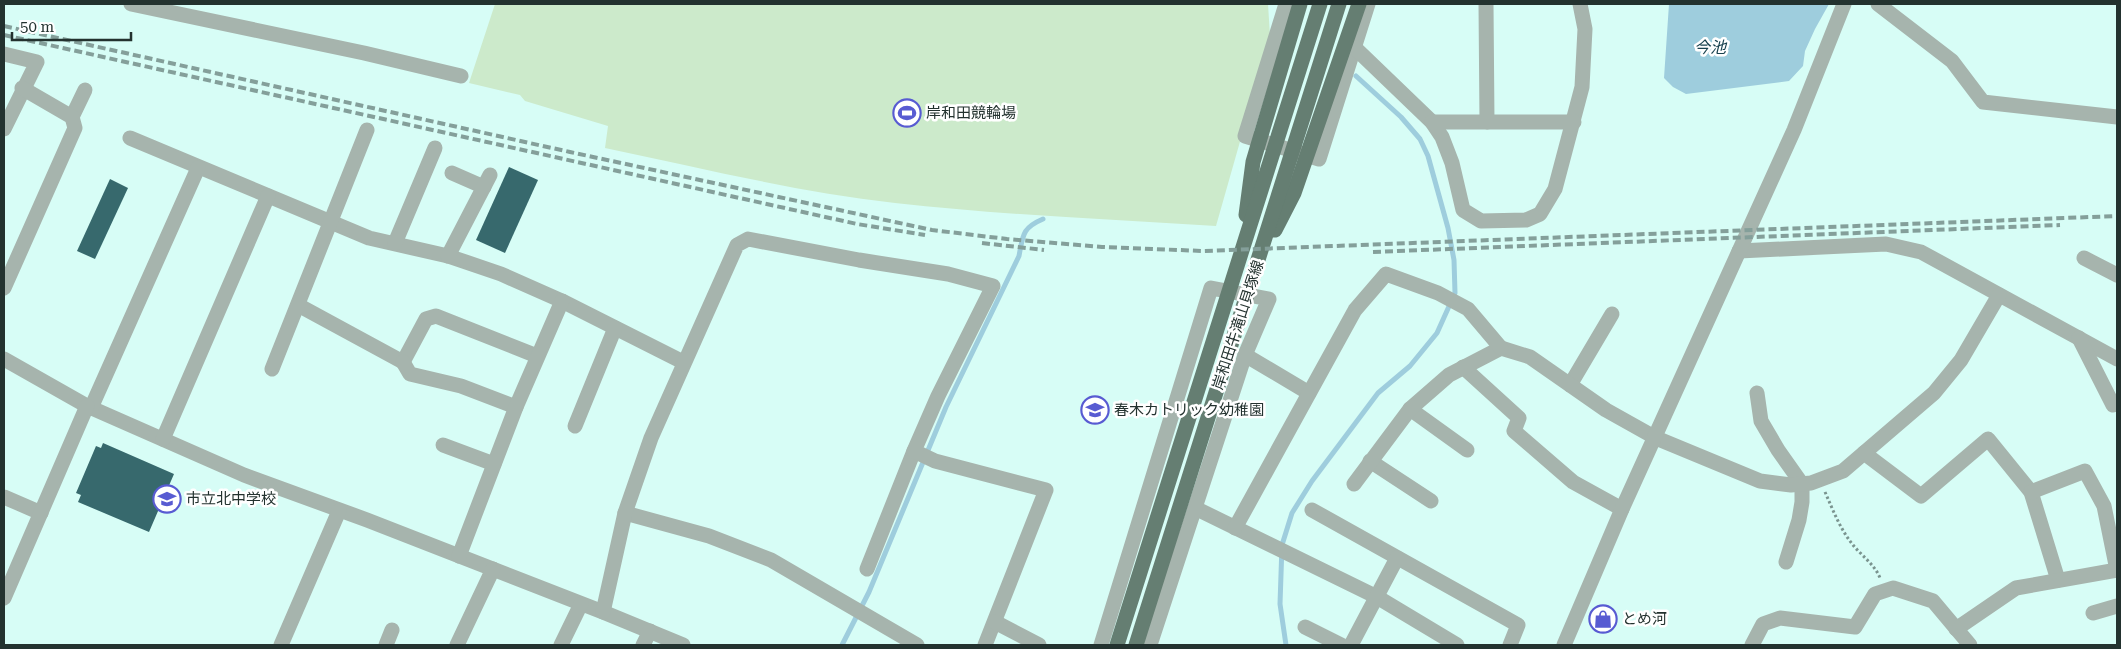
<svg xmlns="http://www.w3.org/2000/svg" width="2121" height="649" viewBox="0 0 2121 649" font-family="'Roboto Serif','Noto Sans JP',serif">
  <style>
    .green { fill: #cceacb }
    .water { fill: #9ecddd }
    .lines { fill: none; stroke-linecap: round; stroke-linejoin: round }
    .stream { stroke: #9ecddd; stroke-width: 5 }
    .building { fill: #37696d }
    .path { stroke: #7a948f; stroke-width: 3; stroke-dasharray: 2.5 2.5; stroke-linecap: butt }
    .minor { stroke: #a6b4ad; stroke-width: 15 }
    .major { stroke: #657e72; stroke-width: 15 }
    .rail { stroke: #849f9a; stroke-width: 4; stroke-dasharray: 8 4; stroke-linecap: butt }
    .labels { text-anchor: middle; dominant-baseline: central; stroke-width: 5; stroke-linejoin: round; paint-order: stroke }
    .poi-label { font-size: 15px; fill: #23322f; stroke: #fff; text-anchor: start }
    .street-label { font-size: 15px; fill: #23322f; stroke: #fff }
    .water-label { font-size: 16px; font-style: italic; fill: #18414e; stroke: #fff }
  </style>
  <rect width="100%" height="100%" fill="#d7fdf6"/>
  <path class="green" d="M495 4H1268L1270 36 1216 226C1109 219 1001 215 895 203 797 192 701 168 605 148L608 126 525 101 520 95 469 83Z"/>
  <path class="water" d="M1669 4H1829L1815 29 1805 51 1803 66 1789 81 1686 94 1673 87 1664 78Z"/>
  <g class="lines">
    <g class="stream">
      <path d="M842 645 869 592 946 407 1019 256C1023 235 1022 228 1043 219"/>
      <path d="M1286 645 1280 604 1282 545 1292 513 1312 481 1378 393 1410 366 1437 333 1455 293 1454 260 1448 228 1428 156 1420 139 1401 117 1356 76"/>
    </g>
  </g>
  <g class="building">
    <path d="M509 167 538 180 505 253 476 240Z"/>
    <path d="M110 179 128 188 95 259 77 251Z"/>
    <path d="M103 443 174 474 149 532 78 502 81 495 76 493 96 446 101 448Z"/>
  </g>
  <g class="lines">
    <path class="path" d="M1825 492C1833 510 1840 529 1853 545 1862 556 1875 565 1880 578"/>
    <g class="minor">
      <path d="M131 4 364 53 461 76"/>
      <path d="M1286 4 1245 136 1319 159 1368 4"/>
      <path d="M1486 4 1487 122"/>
      <path d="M1878 4 1952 61 1983 102 2117 117"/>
      <path d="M1354 47 1432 122 1442 137 1452 163 1463 210 1481 221 1526 220 1540 214 1555 189 1582 87 1585 29 1580 4"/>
      <path d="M4 54 37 62 4 129"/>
      <path d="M72 117 85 90"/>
      <path d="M1432 122H1574"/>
      <path d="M130 138 369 238 448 256 501 274 562 301 683 362"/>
      <path d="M452 173 484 187"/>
      <path d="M395 243 435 148"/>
      <path d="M1739 251 1886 244 1921 252 2117 359"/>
      <path d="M448 256 490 175"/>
      <path d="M2084 258 2117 275"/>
      <path d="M4 288 75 128 72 117 22 88"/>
      <path d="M298 305 403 362 426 319 436 316 537 356"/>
      <path d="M2079 338 2113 405"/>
      <path d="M1245 355 1309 393"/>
      <path d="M4 359 87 406 244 475 367 520 603 612 683 645"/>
      <path d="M403 362 410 374 461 386 516 407"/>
      <path d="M1463 367 1519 418 1514 431 1573 482 1622 509"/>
      <path d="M272 369 367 130"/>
      <path d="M1570 385 1612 314"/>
      <path d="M1757 393 1761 421 1778 450 1802 484V502L1799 520 1786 562"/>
      <path d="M91 408 198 168"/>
      <path d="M1410 409 1467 450"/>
      <path d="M575 426 615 328"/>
      <path d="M163 439 268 196"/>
      <path d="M443 445 494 464"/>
      <path d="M1864 453 1934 393 1961 360 1999 295"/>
      <path d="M1370 461 1431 501"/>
      <path d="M1354 484 1410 409 1449 375 1501 348 1530 357 1606 410 1656 438 1760 481 1791 485 1811 483 1843 471 1864 453 1921 496 1988 439 2031 492 2058 580"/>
      <path d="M2031 492 2085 471 2104 506 2117 570"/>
      <path d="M4 497 41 513"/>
      <path d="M1195 508 1377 597 1457 645"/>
      <path d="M1312 510 1518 625 1510 645"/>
      <path d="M625 513 709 536 771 560 917 645"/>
      <path d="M1235 528 1355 310 1386 274 1438 293 1468 309 1501 348"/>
      <path d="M459 556 516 407 562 301"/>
      <path d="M867 569 914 451"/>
      <path d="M4 598 87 406"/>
      <path d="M603 612 625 513 651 438 737 245 748 239 859 260 948 274 993 286 938 396 914 451 935 461 1046 490 985 645"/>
      <path d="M2093 613 2117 606"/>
      <path d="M995 622 1039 645"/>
      <path d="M1305 627 1341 645"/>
      <path d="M1956 629 2016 588 2117 570"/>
      <path d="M281 645 339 511"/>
      <path d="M386 645 392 630"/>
      <path d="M457 645 493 569"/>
      <path d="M561 645 581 604"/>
      <path d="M643 645 650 631"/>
      <path d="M1101 645 1211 288 1269 299 1245 355 1150 645"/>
      <path d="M1351 645 1397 558"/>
      <path d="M1564 645 1622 509 1794 130 1844 4"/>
      <path d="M1752 645 1763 624 1780 618 1855 627 1875 594 1893 588 1933 601 1970 645"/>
    </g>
    <g class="major">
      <path d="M1246 215 1253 162 1300 4"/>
      <path d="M1275 230 1294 193 1359 4"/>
      <path d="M1117 645 1320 4"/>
      <path d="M1136 645 1339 4"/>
    </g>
    <g class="rail">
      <path d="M4 26 570 152 932 230 1007 239 1102 247 1204 251 2117 216"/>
      <path d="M4 35 857 224 925 235"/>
      <path d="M982 243 1044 250"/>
      <path d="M1373 252 2060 225"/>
    </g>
  </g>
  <defs>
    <g id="stadium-ring" transform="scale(1.4375)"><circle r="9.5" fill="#fff" stroke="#585bd2" stroke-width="1.5"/><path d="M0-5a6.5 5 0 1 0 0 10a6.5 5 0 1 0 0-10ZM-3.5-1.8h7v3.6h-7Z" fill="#585bd2"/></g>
    <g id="school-ring" transform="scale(1.4375)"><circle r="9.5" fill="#fff" stroke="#585bd2" stroke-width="1.5"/><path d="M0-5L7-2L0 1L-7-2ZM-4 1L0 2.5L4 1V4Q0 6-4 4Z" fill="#585bd2"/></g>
    <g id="shop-ring" transform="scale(1.4375)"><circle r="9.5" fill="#fff" stroke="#585bd2" stroke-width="1.5"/><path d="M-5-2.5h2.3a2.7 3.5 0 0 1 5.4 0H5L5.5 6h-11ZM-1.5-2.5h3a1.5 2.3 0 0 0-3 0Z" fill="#585bd2"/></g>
  </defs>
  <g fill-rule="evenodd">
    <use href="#stadium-ring" x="907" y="113"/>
    <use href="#school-ring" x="1095" y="410"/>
    <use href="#school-ring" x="167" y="499"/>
    <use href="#shop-ring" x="1603" y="619"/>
  </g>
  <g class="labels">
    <g class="poi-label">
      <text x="926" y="113">岸和田競輪場</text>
      <text x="1114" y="410">春木カトリック幼稚園</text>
      <text x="186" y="499">市立北中学校</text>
      <text x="1622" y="619">とめ河</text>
    </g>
    <g class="street-label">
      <text transform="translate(1238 325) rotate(-72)">岸和田牛滝山貝塚線</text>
    </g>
    <g class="water-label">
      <text x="1710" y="47">今池</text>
    </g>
  </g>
  <rect width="2121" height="649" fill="none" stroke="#23322f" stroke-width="10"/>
  <path d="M12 32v8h119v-8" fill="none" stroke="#23322f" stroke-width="2.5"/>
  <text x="20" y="32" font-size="15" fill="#23322f" stroke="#ffffff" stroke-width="4" paint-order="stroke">50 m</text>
</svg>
